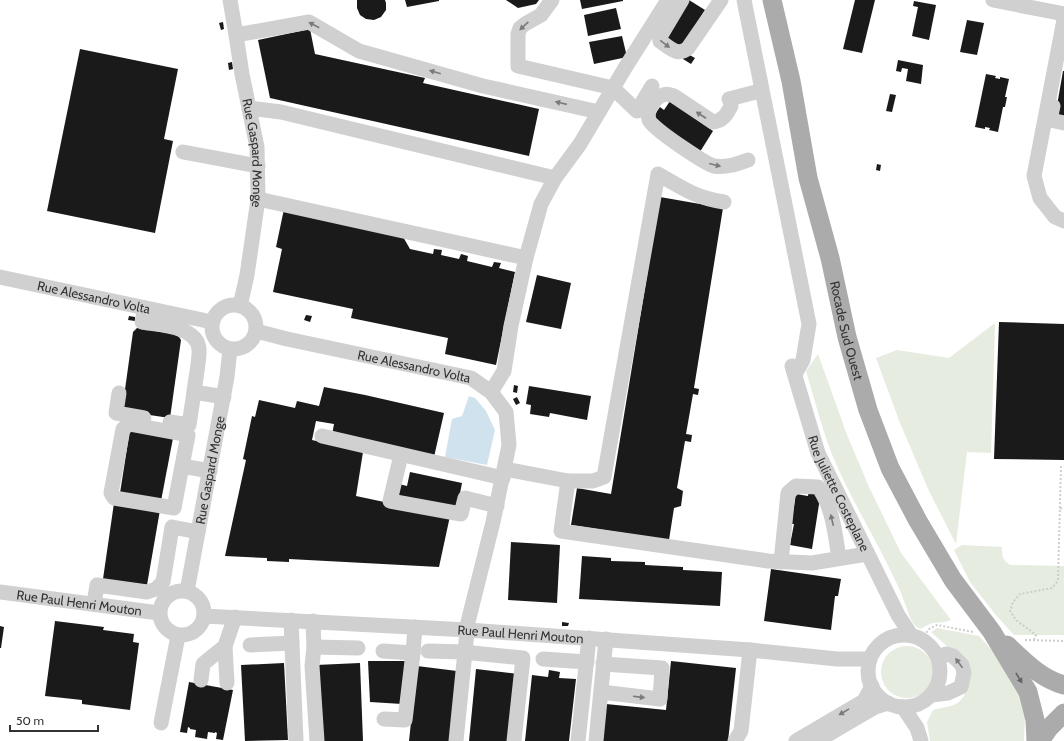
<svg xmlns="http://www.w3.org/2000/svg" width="1064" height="741" viewBox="0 0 1064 741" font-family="Cabin,sans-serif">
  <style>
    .green { fill: #e6ecdf }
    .water { fill: #cfe2ee }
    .building { fill: #1a1a1a }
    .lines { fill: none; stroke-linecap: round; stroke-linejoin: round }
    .path { stroke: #cdcdcd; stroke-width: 2; stroke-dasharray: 2 2; stroke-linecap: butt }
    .minor { stroke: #d0d0d0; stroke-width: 15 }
    .major { stroke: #ababab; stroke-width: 19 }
    .oneway { fill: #7a7a7a }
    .oneway2 { fill: #636363 }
    .labels { text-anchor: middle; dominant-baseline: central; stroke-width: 4; stroke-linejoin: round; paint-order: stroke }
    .street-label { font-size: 13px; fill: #333; stroke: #fff }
  </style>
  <rect width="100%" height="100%" fill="#fff"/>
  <g class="green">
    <path d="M995 323 991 453 967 452 956 544 929 491 900 423 876 358 897 350 949 358Z"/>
    <path d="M818 354 847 435 869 487 901 553 951 620 945 622 932 623 920 629C909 623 910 614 905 604 903 597 900 591 897 584 875 536 845 491 827 441 819 418 813 394 806 371Z"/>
    <path d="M962 545 1002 547C1002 555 1002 560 1010 565L1064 566V635H1014L995 614 970 582 954 550Z"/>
    <path d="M937 628 979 636 1000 659 1018 688 1025 716 1024 741H930L927 722 933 710C951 705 960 708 967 689L949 648 931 632Z"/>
    <circle cx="907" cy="672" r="26"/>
  </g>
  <path class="water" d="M469 396 475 398 486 411 495 430 487 465 445 457 452 419 462 416Z"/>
  <g class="building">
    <path d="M357 0H385L386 3V10L381 17 374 20 366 19 360 15 357 8Z"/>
    <path d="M405 0H439V1L407 7Z"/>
    <path d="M506 0H539L536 4 518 8Z"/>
    <path d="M580 0H623V1L582 9Z"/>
    <path d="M689 0 705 10 684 44 679 49 661 38Z"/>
    <path d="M855 0H875L862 53 843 49Z"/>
    <path d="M914 1 936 5 929 40 912 36 918 7 913 6Z"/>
    <path d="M616 8 621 29 588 36 584 15Z"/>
    <path d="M967 20 984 23 977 55 960 52Z"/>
    <path d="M223 22 224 29 221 30 219 23Z"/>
    <path d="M310 29 315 54 425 78 423 83 539 109 529 156 270 98 258 40Z"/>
    <path d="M622 36 627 57 594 64 589 42Z"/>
    <path d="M80 49 178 69 164 139 173 141 155 233 47 211Z"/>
    <path d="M686 53 695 58 691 64 683 59Z"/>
    <path d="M898 60 923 65 921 84 906 81 908 69 902 68 901 72 896 71Z"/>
    <path d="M232 62 233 69 229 70 228 63Z"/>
    <path d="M1063 71H1064V119L1055 117Z"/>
    <path d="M986 74 996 76 995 78 1000 79V77L1009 79 1005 97H1007L1005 107H1003L998 132 989 130 990 128 985 127V129L975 127Z"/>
    <path d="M890 94 896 95 892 112 886 111Z"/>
    <path d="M670 101 713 131 698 155 651 120 660 107 664 110Z"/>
    <path d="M877 164 881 165 880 171 876 170Z"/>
    <path d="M660 197 723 208 694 388 699 389 698 395 693 394 686 434 692 435 691 442 685 441 677 488 683 491 681 506 674 508 669 540 571 525 577 488 611 494Z"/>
    <path d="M284 209 402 235 410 249 433 254 434 249 442 250 441 255 459 259 461 254 468 256 467 261 492 267 494 262 501 263 499 268 515 272 496 365 445 354 448 338 351 318 353 309 273 292 282 249 276 247Z"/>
    <path d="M537 275 571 283 561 329 526 322Z"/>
    <path d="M306 315 312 316 310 322 304 320Z"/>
    <path d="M129 316 135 317V321L128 320Z"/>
    <path d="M999 322 1064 324V460L994 459Z"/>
    <path d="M137 328 174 334 179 337 181 340 170 418 122 411 133 332Z"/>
    <path d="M514 385 518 386 517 393 513 392Z"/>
    <path d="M529 386 591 396 587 420 550 413 549 417 530 414 531 405 526 404Z"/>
    <path d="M324 387 365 395 444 413 434 457 332 435 334 424 316 421 312 440 363 452 356 496 450 516 439 567 289 559V562L267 561V558L225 556 246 460 243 459 252 416 255 417 259 400 295 408 297 401 319 406Z"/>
    <path d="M517 397 520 403 516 405 513 399Z"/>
    <path d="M130 429 173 438 161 501 120 493Z"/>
    <path d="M410 472 462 483 457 509 397 496 399 484 407 486Z"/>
    <path d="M809 491 818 493 820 498 812 549 790 545 794 524H791L796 494 808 496Z"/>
    <path d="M114 503 160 510 147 585 103 579Z"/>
    <path d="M511 542 560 545 557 603 508 600Z"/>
    <path d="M582 556 611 558V561L645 562V565L683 567V570L722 572 720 606 579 599Z"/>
    <path d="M771 569 841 579 838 596H835L831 630 764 621Z"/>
    <path d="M55 621 104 627 103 630 134 634 133 642 139 643 130 710 82 704V700L45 696Z"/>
    <path d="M562 622 569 623 568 626H562Z"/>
    <path d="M0 626 4 627 1 648H0Z"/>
    <path d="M368 661H405L402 704 370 702Z"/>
    <path d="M671 661 736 668 728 741H602L606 704 666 710Z"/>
    <path d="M284 663 288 740 245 741 241 665Z"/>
    <path d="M360 663 363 741H320L316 665Z"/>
    <path d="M417 666 457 671 450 741H409Z"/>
    <path d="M476 669 519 674 512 741H469Z"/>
    <path d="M549 670 560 672 559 678 576 679 569 741H525L532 675 548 677Z"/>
    <path d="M189 682 233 690 223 740 216 739 217 733 215 732V733L208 732 207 739 195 737 196 730 190 729V728L188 727 187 733 180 732Z"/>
  </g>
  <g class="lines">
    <g class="path">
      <path d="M1060 508 1064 509"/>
      <path d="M924 636 929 629 937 625 973 632"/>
      <path d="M1025 640 1064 641"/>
      <path d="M1034 640 1036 635 1016 620 1010 611 1013 602 1020 594 1052 588 1058 581 1061 465"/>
    </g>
    <g class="minor">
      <path id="s1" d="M230 0 236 35 242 74 257 147 258 199 247 275 240 306"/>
      <path d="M552 0 541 15 525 24 520 28 518 34V66L613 88 637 111 652 86"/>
      <path d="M682 0 660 37V41C670 48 678 57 688 48L721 0"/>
      <path d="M744 0 809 324 803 360 795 374"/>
      <path d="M993 0 1064 14"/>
      <path d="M1064 20 1034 176 1040 198 1055 217 1064 221"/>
      <path d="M236 35 309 22 359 51 483 86 599 112"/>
      <path d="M729 99 756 92"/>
      <path d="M731 106C727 114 723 121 713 122L674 96C671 95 667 93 663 95 654 98 646 111 649 120 651 128 706 164 714 166 726 168 737 164 748 160"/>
      <path d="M1053 106 1050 120 1064 123"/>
      <path d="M249 108 281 112 555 178"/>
      <path d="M183 152 258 166"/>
      <path d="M258 199 526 258"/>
      <path d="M724 202C696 198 682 188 658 174L604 477 593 481H568L561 531 768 561 812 563 867 554"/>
      <path id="s2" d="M0 277 212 322"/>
      <circle cx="234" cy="327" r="22"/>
      <path d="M145 308 142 322C160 325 197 326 199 349 200 357 195 382 194 392L224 397"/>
      <path id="s3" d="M256 331 287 339 471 378 491 392 506 412 509 445 493 522 468 622 456 741"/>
      <path id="s4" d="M792 366 818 453 898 615 911 635"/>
      <path d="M491 392 504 371 511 326 526 258 541 204 555 178 580 144 625 68 668 0"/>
      <path d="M119 393 116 413 144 418"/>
      <path d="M170 422 189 425 194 392"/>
      <path d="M322 436 503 478"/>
      <path d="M401 455 390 501 461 514 465 498 497 506"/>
      <path d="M182 466 174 508 114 498 111 493 123 429 129 424 188 435 182 466 210 471"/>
      <path d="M505 469 568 481"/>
      <path d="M781 562 788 493 796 486 818 487C833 507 835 534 839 558"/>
      <circle cx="182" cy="613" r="22"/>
      <path id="s5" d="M187 591 227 377 230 349"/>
      <path id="s6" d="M0 592 159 613"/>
      <path d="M94 604 97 585 147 592 156 589 163 582 172 527 198 532"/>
      <path id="s7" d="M204 616 468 630 750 650 837 659H870"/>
      <path d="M291 620 296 741"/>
      <path d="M313 621 314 647 312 666 317 741"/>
      <circle cx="904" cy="671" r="36"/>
      <path d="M250 645 292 643"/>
      <path d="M225 646 227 683"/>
      <path d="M314 647 358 648"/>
      <path d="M383 651 413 653 415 627"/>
      <path d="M428 651 465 652"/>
      <path d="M473 653 523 658 514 741"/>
      <path d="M543 659 587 662"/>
      <path d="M201 680 203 664 225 646 235 617"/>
      <path d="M601 692 660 699 662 668 603 664"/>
      <path d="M931 695 948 693 961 687 964 673 962 665 953 656 946 654 938 657"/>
      <path d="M903 707 917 728 921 741"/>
      <path d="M384 719 405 720 413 653"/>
      <path d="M161 723 178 636"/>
      <path d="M578 741 589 638"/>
      <path d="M596 741 606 639"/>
      <path d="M735 741 741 731 750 650"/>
      <path d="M796 741 864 701 872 686"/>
      <path d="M817 741 875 707 888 703"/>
    </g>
    <g class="major">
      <path id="s8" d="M772 0 791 81 808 178 830 258 847 337 868 410 890 468 918 521 953 580 992 632 1028 692 1035 720 1036 741"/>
      <path d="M1007 645C1024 661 1041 679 1064 685"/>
      <path d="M1040 741 1049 728 1064 713"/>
    </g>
  </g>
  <defs><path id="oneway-solid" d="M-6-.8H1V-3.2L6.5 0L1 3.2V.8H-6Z"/></defs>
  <g class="oneway">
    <use href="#oneway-solid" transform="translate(314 25) rotate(-152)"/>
    <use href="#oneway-solid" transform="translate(524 26) rotate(137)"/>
    <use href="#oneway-solid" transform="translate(665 44) rotate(37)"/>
    <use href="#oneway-solid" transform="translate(435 72) rotate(-164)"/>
    <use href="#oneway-solid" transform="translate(561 103) rotate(-167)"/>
    <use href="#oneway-solid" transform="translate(701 115) rotate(-147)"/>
    <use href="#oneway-solid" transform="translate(715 165) rotate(14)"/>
    <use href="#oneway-solid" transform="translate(832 520) rotate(-103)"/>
    <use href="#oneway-solid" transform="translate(959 663) rotate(-126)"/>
    <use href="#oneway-solid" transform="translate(639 697) rotate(7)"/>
    <use href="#oneway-solid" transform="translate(844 712) rotate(149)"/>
  </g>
  <use class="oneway2" href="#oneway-solid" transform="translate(1019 678) rotate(59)"/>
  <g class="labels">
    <g class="street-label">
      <text stroke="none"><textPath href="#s1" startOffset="155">Rue Gaspard Monge</textPath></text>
      <text stroke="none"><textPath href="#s2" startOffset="96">Rue Alessandro Volta</textPath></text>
      <text stroke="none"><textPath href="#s8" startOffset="339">Rocade Sud Ouest</textPath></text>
      <text stroke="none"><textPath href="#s3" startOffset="162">Rue Alessandro Volta</textPath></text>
      <text stroke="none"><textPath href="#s5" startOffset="123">Rue Gaspard Monge</textPath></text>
      <text stroke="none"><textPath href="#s4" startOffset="136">Rue Juliette Costeplane</textPath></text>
      <text stroke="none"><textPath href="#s6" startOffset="80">Rue Paul Henri Mouton</textPath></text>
      <text stroke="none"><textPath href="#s7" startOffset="317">Rue Paul Henri Mouton</textPath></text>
    </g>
  </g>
  <path d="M10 725v6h88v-6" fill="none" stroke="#333333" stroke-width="2"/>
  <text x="16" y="725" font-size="12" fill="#333333" stroke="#ffffff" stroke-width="3" paint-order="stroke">50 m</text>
</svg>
